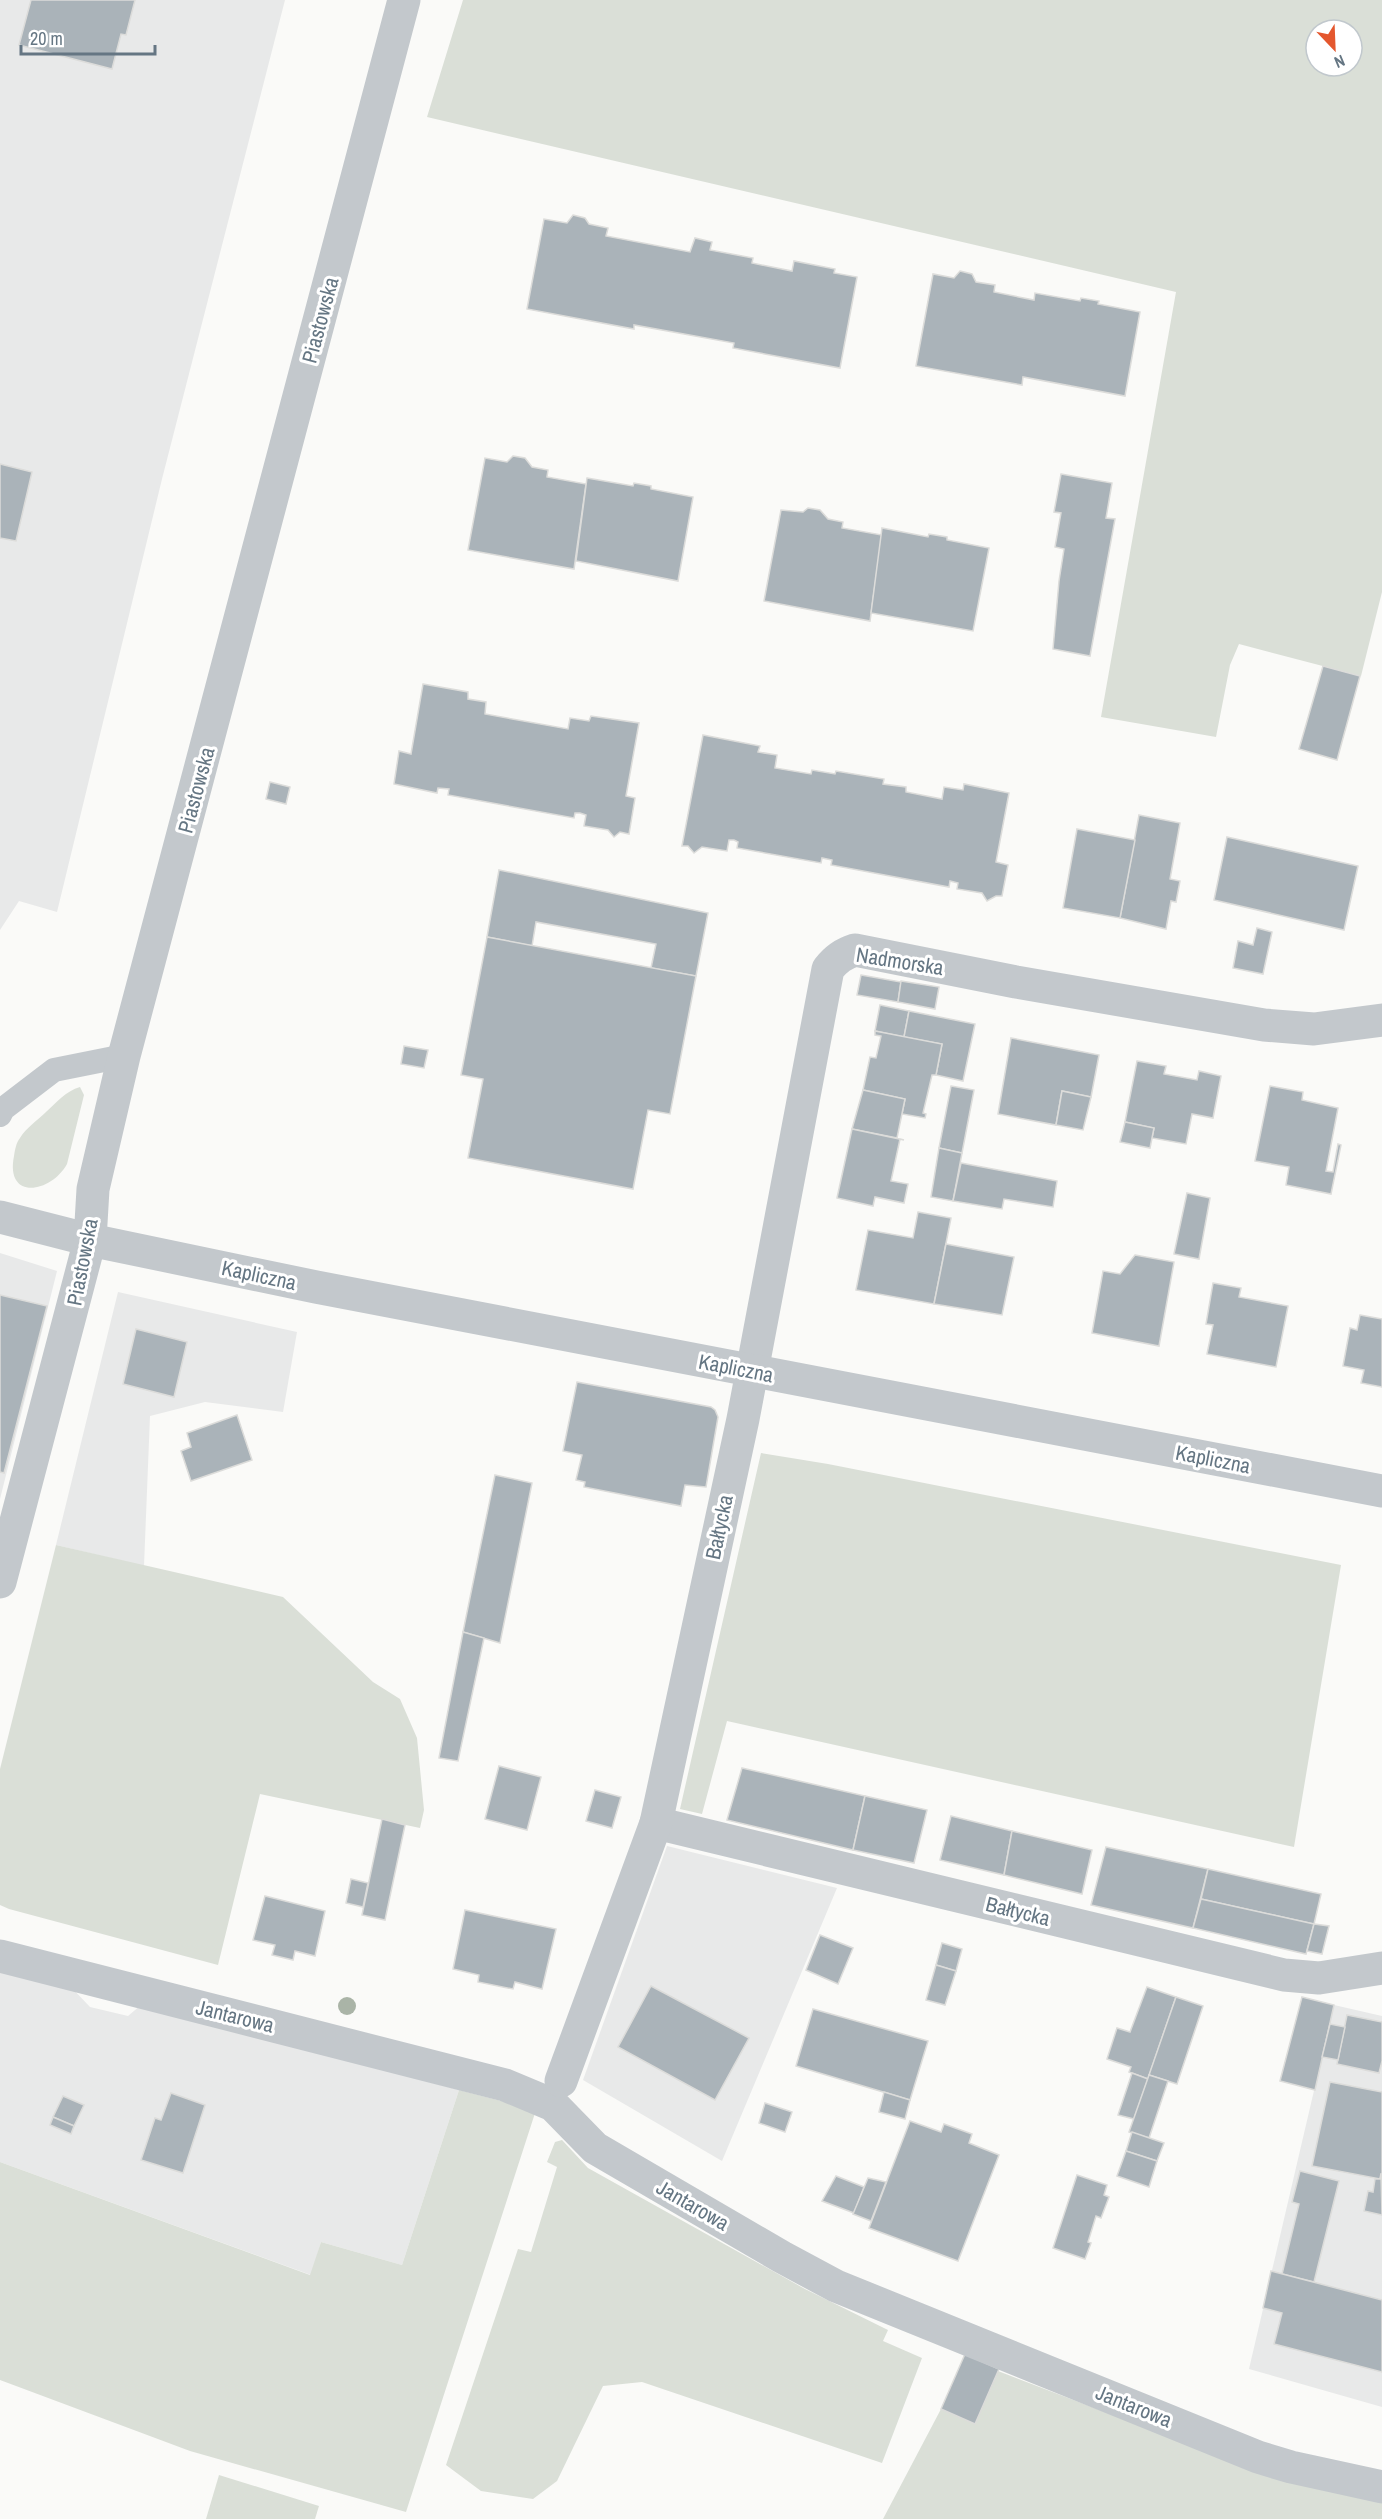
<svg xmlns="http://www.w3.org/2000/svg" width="1382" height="2519" viewBox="0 0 1382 2519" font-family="'Archivo Narrow',sans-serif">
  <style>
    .built { fill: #e8e9e9 }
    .green { fill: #dadfd7; fill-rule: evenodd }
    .building { fill: #aab3b9; stroke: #dcdcda; stroke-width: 1.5 }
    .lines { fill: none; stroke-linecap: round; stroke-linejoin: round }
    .service { stroke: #c3c8cc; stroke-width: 24 }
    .pedestrian { stroke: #c3c8cc; stroke-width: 33 }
    .minor { stroke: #c3c8cc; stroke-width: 33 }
    .tertiary { stroke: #c3c8cc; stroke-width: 33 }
    .tree { fill: #aab4a7 }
    .labels { text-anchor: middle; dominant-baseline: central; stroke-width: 6; stroke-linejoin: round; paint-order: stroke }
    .street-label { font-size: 21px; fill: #657683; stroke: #fff }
  </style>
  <rect width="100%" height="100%" fill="#fafaf8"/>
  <g class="built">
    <path d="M0 0H285L162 479 57 912 19 901 0 930Z"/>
    <path d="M0 1253 57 1271 0 1499Z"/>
    <path d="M118 1292 297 1332 283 1412 205 1402 150 1416 144 1566 56 1545Z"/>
    <path d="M667 1846 837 1888 722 2161 583 2080Z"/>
    <path d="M0 1968 71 1987 90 2007 128 2016 141 2005 459 2090 402 2265 321 2242 311 2275 0 2162Z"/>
    <path d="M1334 2005 1382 2016V2407L1249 2369Z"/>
  </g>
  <g class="green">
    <path d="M463 0H1382V592L1361 676 1239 644 1230 665 1216 737 1101 717 1176 292 427 117ZM1316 30H1352V66H1316Z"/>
    <path d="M80 1087 84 1095 67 1164C51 1193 5 1201 14 1156 15 1150 16 1143 20 1138 26 1128 38 1120 46 1112 57 1102 66 1091 80 1087Z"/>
    <path d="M761 1453 828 1464 1341 1565 1294 1847 727 1721 702 1814 680 1809Z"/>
    <path d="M56 1545 283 1597 373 1682 400 1699 417 1738 424 1810 420 1828 260 1794 218 1965 9 1909 0 1905V1769Z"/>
    <path d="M459 2090 536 2110 406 2512 190 2451 0 2380V2162L310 2275 321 2242 402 2265Z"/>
    <path d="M562 2140 588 2168 805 2289 888 2330 883 2341 922 2358 882 2463 642 2382 603 2386 557 2481 533 2499 481 2491 446 2465 518 2249 531 2252 557 2167 547 2162 555 2142Z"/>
    <path d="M998 2371 1259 2471 1382 2500V2519H883L941 2409 975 2424Z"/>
    <path d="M219 2475 319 2506 315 2519H206Z"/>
  </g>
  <g class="building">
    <path d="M31 0H135L126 35 121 34 112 69 19 45Z"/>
    <path d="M573 215 585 218 589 224 608 228 606 236 690 252 695 238 712 242 710 250 753 258 752 263 792 271 794 261 835 269 834 273 857 277 840 368 733 348 734 343 634 325V329L527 309 544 219 567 223Z"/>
    <path d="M960 271 972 274 976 282 995 285 994 292 1034 300 1035 293 1080 301 1081 298 1099 301 1098 304 1140 312 1125 396 1023 377 1022 385 916 366 933 274 954 278Z"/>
    <path d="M513 456 525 458 532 467 548 470 547 477 586 484 574 569 468 550 485 458 507 462Z"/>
    <path d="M0 464 32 472 16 541 0 538Z"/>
    <path d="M1061 474 1112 483 1106 518 1115 519 1090 656 1053 649 1059 581 1064 549 1055 547 1061 513 1054 512Z"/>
    <path d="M587 478 633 486 634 483 651 486V489L693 497 678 581 576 561Z"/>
    <path d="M808 508 820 510 828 519 843 522 842 528 882 535 870 621 764 601 781 510 803 512Z"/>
    <path d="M882 528 928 537 929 534 947 537V540L989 548 973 631 871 613Z"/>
    <path d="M1323 666 1360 676 1337 760 1299 749Z"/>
    <path d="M423 684 468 692V699L486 702 485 714 568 729 570 718 589 721 591 716 639 723 626 796 635 798 629 834 620 832 614 837 608 830 584 826 586 815 580 813H575L574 818 448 795 449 789 438 788 437 793 394 784 399 751 411 754Z"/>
    <path d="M703 735 760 746 758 752 777 755 775 768 811 774 812 770 835 774 836 771 884 779 883 784 906 787V792L942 799 944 787 963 790 964 784 1009 793 996 862 1008 865 1002 896H996L987 901 982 893 957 889 958 883 950 881 949 887 831 865 832 860 822 858 821 863 737 848 738 842 734 840H729L727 851 702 847 694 853 688 846H682Z"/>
    <path d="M270 782 290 787 286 804 266 799Z"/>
    <path d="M1139 815 1180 823 1170 879 1180 881 1176 902 1171 901 1166 929 1120 918Z"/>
    <path d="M1077 829 1135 840 1120 918 1063 908Z"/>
    <path d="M1227 837 1358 866 1344 930 1214 900Z"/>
    <path d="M499 870 708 913 696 976 651 968 656 944 536 922 532 946 487 937Z"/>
    <path d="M1257 928 1272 932 1263 974 1233 968 1238 941 1253 945Z"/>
    <path d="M487 937 696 976 670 1114 648 1110 633 1189 468 1158 483 1079 461 1075Z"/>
    <path d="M861 975 901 982 898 1002 857 995Z"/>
    <path d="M901 981 939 987 935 1009 898 1002Z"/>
    <path d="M880 1005 909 1011 904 1037 875 1031Z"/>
    <path d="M909 1011 975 1024 963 1081 936 1075 942 1044 904 1037Z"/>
    <path d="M875 1031 942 1044 936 1075H932L923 1113 926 1114 925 1118 902 1114 905 1099 863 1090 870 1057 876 1058 881 1036 875 1035Z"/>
    <path d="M1011 1038 1099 1055 1091 1097 1062 1091 1056 1125 998 1114Z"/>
    <path d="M404 1046 428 1050 424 1068 401 1064Z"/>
    <path d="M1137 1061 1166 1066 1164 1074 1197 1080 1199 1071 1221 1076 1213 1118 1192 1114 1186 1144 1152 1138 1154 1128 1125 1122Z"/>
    <path d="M951 1086 974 1090 962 1153 939 1148Z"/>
    <path d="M1270 1086 1303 1092 1302 1100 1338 1108 1326 1171 1333 1172 1338 1144 1341 1145 1331 1194 1286 1185 1289 1167 1255 1161Z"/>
    <path d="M863 1090 905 1099 897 1138 852 1129Z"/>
    <path d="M1062 1091 1091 1097 1083 1130 1056 1125Z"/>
    <path d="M1125 1122 1154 1128 1150 1148 1120 1142Z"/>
    <path d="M852 1129 904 1140 900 1139 891 1181 908 1184 904 1203 875 1197 873 1206 837 1198Z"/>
    <path d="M939 1148 962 1153 953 1201 931 1197Z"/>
    <path d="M961 1163 1057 1181 1053 1207 1004 1199 1002 1209 953 1201Z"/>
    <path d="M1187 1193 1210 1198 1199 1259 1174 1254Z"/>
    <path d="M918 1212 951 1218 934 1304 856 1290 868 1230 913 1238Z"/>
    <path d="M946 1244 1014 1257 1002 1315 934 1304Z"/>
    <path d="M1135 1255 1174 1262 1159 1346 1092 1333 1103 1271 1120 1274Z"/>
    <path d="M1213 1283 1241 1288 1239 1297 1288 1306 1276 1367 1207 1354 1213 1325 1206 1324Z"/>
    <path d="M0 1295 47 1306 4 1473 0 1472Z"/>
    <path d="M1360 1315 1382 1319V1387L1361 1383 1364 1370 1343 1366 1350 1328 1357 1330Z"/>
    <path d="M136 1329 187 1342 174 1397 123 1384Z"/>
    <path d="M577 1382 711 1407 715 1410 718 1417 706 1487 685 1485 681 1506 584 1487 585 1482 576 1480 582 1455 563 1451Z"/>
    <path d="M237 1415 252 1460 191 1481 181 1451 191 1447 187 1433Z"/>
    <path d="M495 1475 532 1483 500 1643 463 1632Z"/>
    <path d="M463 1632 484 1638 458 1761 439 1758Z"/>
    <path d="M499 1766 541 1777 527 1830 485 1819Z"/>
    <path d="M742 1768 865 1796 853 1850 727 1820Z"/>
    <path d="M595 1790 621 1797 612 1828 586 1821Z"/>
    <path d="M865 1796 927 1810 914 1863 853 1850Z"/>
    <path d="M951 1816 1012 1831 1004 1875 940 1860Z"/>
    <path d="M382 1819 405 1825 385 1920 362 1915Z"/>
    <path d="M1012 1831 1092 1850 1082 1894 1004 1875Z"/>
    <path d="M1106 1847 1208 1869 1193 1928 1091 1905Z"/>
    <path d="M1208 1869 1321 1894 1314 1924 1201 1899Z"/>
    <path d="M351 1879 368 1883 363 1907 346 1903Z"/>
    <path d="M265 1896 325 1911 315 1956 295 1951 293 1960 272 1955 275 1945 253 1940Z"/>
    <path d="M1201 1899 1314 1924 1306 1954 1193 1928Z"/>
    <path d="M465 1910 556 1929 542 1989 515 1982 513 1989 478 1982 479 1975 453 1969Z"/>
    <path d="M1314 1924 1329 1926 1322 1954 1307 1951Z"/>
    <path d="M820 1935 853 1948 838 1984 806 1970Z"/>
    <path d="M942 1943 962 1949 956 1971 936 1965Z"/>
    <path d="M936 1965 956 1971 945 2005 926 2000Z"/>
    <path d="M651 1986 749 2038 715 2100 618 2047Z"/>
    <path d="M1147 1987 1176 1997 1148 2079 1129 2072 1131 2067 1107 2059 1117 2028 1130 2032Z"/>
    <path d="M1176 1997 1203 2006 1177 2084 1149 2075Z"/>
    <path d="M1302 1997 1334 2005 1315 2090 1280 2081Z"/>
    <path d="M813 2009 928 2041 910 2100 796 2066Z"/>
    <path d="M1347 2015 1382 2022V2061L1379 2073 1337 2064Z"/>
    <path d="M1330 2024 1345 2027 1338 2060 1322 2057Z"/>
    <path d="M1132 2073 1148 2079 1134 2119 1118 2115Z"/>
    <path d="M1149 2075 1168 2081 1149 2138 1129 2132Z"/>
    <path d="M1330 2082 1382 2092V2173L1380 2179 1312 2166Z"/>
    <path d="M884 2092 910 2100 905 2119 879 2112Z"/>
    <path d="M171 2093 205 2105 183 2173 141 2160 155 2118 161 2120Z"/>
    <path d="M63 2096 84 2105 74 2126 53 2117Z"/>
    <path d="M765 2103 792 2112 785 2132 759 2123Z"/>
    <path d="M53 2117 74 2126 71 2134 50 2125Z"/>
    <path d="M910 2121 941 2132 944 2124 972 2134 969 2143 999 2155 958 2261 869 2228Z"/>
    <path d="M1132 2132 1164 2143 1157 2161 1126 2151Z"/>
    <path d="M1126 2151 1157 2161 1149 2187 1117 2176Z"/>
    <path d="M1300 2171 1339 2181 1314 2282 1282 2274 1299 2204 1292 2202Z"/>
    <path d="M1381 2173 1382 2215 1364 2211 1368 2191 1373 2192 1375 2179H1380Z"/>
    <path d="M1077 2175 1107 2185 1104 2195 1109 2197 1101 2218 1096 2216 1088 2242 1091 2243 1085 2259 1053 2248Z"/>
    <path d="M836 2176 864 2187 854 2213 822 2201Z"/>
    <path d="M868 2178 886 2182 871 2221 853 2214Z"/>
    <path d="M1271 2271 1382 2300V2372L1274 2344 1282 2313 1263 2308Z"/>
    <path d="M965 2354 999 2369 975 2424 941 2409Z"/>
  </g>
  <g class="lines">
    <path class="service" d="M0 1115 3 1109 54 1070 124 1056"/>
    <g class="pedestrian">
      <path d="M0 1582 90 1240"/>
      <path d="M0 1956 505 2085 553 2105 595 2148 782 2257 836 2286 1258 2457 1291 2467 1382 2487"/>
    </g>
    <g class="minor">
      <path d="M0 1217 90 1240"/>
      <path d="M656 1823 1284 1975 1319 1978 1382 1968"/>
      <path d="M561 2081 656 1823 743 1419 828 969C836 959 843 954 855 950L1016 982 1264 1025 1314 1029 1382 1020"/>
    </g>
    <path class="tertiary" d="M404 0 124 1056 93 1189 90 1240 316 1287 1382 1491"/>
  </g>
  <circle class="tree" cx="347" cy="2006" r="9"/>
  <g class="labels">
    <g class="street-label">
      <text transform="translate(320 320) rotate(-75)">Piastowska</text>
      <text transform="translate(196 790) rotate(-75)">Piastowska</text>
      <text transform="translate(900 961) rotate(9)">Nadmorska</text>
      <text transform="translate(82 1262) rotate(-79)">Piastowska</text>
      <text transform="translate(259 1275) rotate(12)">Kapliczna</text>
      <text transform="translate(736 1368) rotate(11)">Kapliczna</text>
      <text transform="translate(1213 1459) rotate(11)">Kapliczna</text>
      <text transform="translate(719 1527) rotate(-78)">Bałtycka</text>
      <text transform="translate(1018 1911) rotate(14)">Bałtycka</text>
      <text transform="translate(235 2016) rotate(14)">Jantarowa</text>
      <text transform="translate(693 2205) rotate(30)">Jantarowa</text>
      <text transform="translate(1134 2406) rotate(22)">Jantarowa</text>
    </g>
  </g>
  <g transform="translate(1334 48) rotate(157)"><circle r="28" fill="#ffffff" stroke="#c1c8cd" stroke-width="1.5"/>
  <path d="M0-4.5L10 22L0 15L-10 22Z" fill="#e4572e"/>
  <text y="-9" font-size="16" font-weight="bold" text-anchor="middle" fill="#657683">N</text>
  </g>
  <path d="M21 45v9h134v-9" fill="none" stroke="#657683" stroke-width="3"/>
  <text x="30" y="45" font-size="18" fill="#657683" stroke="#ffffff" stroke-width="4.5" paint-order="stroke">20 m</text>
</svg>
